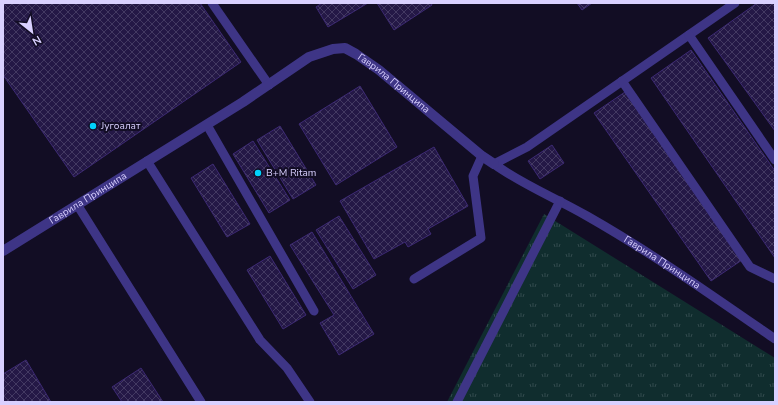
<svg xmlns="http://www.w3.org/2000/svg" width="778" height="405" viewBox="0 0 778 405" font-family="'Nunito Sans',sans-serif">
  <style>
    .grass { fill: url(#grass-tufts) }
    .building { fill: url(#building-cross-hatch); stroke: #3c2973 }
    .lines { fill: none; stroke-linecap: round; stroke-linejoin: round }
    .lane { stroke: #3e3586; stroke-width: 9 }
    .street { stroke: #3e3586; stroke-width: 10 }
    .poi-dot { fill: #00d1fb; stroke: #120d24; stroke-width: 1.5 }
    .labels { text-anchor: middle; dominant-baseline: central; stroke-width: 4; stroke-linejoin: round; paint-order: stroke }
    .street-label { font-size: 10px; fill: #d9d0ff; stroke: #120d24 }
    .poi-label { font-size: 10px; fill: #d9d0ff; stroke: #120d24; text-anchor: start }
  </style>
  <defs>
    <pattern id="grass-tufts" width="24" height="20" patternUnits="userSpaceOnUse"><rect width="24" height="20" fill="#102d2e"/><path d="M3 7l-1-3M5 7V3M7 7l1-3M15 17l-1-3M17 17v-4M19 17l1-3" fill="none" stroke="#324a4d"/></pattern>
    <pattern id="building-cross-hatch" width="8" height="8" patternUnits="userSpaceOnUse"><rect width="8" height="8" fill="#241846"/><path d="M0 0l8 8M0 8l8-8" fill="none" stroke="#433962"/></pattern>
  </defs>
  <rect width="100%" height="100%" fill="#120d24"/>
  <path class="grass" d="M544 214 775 358V402H447Z"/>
  <g class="building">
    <path d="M3 3H200L241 62 74 177 3 75Z"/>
    <path d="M322 3H368L328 27 316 7Z"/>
    <path d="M377 3H431L432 5 394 30Z"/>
    <path d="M577 3H592L582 10Z"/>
    <path d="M757 3H775V131L708 38Z"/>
    <path d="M691 50 775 171V258L651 78Z"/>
    <path d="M360 86 397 147 336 185 299 124Z"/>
    <path d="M625 92 742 260 711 281 594 113Z"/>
    <path d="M280 126 316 185 293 199 257 140Z"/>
    <path d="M253 141 290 200 269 213 233 154Z"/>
    <path d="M552 145 564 163 540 179 528 161Z"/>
    <path d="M434 147 468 206 428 229 431 234 408 247 405 242 374 259 340 201Z"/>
    <path d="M213 164 250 224 227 237 191 178Z"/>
    <path d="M339 216 376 275 353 289 316 230Z"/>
    <path d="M312 232 374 334 339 355 320 323 334 315 290 245Z"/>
    <path d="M270 256 306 315 283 329 247 270Z"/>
    <path d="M26 360 51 402H3V374Z"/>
    <path d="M141 368 163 402H122L112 387Z"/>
  </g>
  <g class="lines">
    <g class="lane">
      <path d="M212 3 269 85"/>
      <path id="s1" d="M735 3 527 147 494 164C523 185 556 198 587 216 652 253 713 296 775 339"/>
      <path d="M689 35 775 160"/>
      <path d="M622 81 750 267 775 279"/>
      <path d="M207 125 314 311"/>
      <path d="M147 161 260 340 287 368 310 402"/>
      <path d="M78 206 201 402"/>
      <path d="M414 279 481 238 473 176 482 156"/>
      <path d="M457 402 560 201"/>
    </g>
    <path class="street" id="s2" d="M3 251 243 102 309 57 333 49 345 48 356 54 379 70 482 156 494 164"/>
  </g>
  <g class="poi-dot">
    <circle cx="93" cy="126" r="4"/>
    <circle cx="258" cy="173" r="4"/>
  </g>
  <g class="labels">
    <g class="street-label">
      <text stroke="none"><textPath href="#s2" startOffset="460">Гаврила Принципа</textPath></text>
      <text stroke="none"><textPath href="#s2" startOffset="100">Гаврила Принципа</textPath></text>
      <text stroke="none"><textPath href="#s1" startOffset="485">Гаврила Принципа</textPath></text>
    </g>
    <g class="poi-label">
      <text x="101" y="126">Југоалат</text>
      <text x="266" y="173">B+M Ritam</text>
    </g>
  </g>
  <rect width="778" height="405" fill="none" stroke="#d9d0ff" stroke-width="8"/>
  <g transform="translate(32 32) rotate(150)" stroke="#120d24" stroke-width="3" paint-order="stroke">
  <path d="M0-3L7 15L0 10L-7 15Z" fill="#d9d0ff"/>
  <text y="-6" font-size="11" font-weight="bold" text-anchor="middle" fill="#d9d0ff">N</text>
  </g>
</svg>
